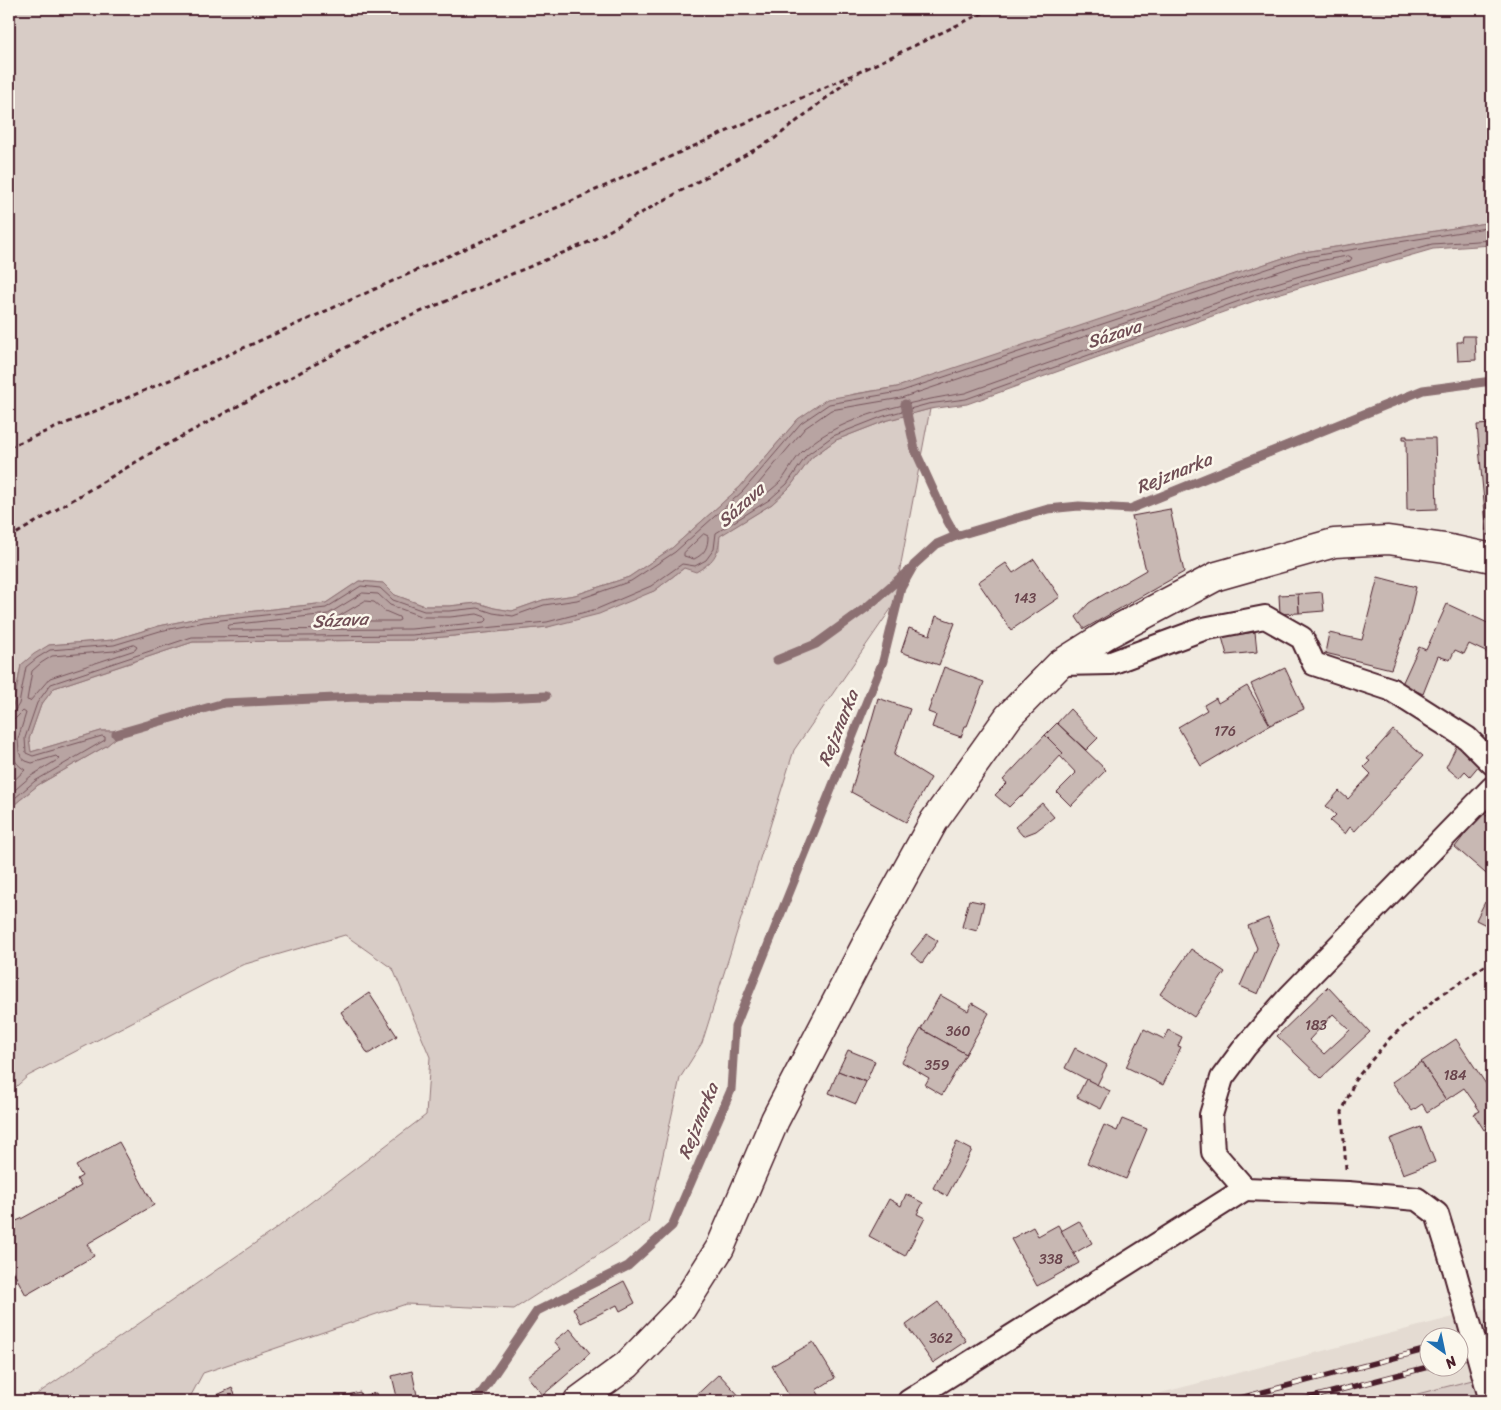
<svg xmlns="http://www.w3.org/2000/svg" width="1501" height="1410" viewBox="0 0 1501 1410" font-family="Sriracha,sans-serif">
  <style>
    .built { fill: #e4dbd2; fill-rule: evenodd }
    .green { fill: #d8ccc6; stroke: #917678 }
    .water { fill: #b8a4a2; stroke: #8c6f72 }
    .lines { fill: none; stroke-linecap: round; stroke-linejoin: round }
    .shore { stroke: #76545b; stroke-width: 1 }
    .stream { stroke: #8c6f72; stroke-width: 9 }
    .building { fill: #c8b8b3; stroke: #4a1f2b; fill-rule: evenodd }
    .minor-casing { stroke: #4a1f2b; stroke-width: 26 }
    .tertiary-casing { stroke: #4a1f2b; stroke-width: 31 }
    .path { stroke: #4a1f2b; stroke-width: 3; stroke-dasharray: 5 4; stroke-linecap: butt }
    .minor { stroke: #fbf7ec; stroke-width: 22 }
    .tertiary { stroke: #fbf7ec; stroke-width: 28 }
    .rail-casing { stroke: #4a1f2b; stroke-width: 5.5 }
    .rail { stroke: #fbf7ec; stroke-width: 4; stroke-dasharray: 11; stroke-linecap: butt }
    .minor-bridge-casing { stroke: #4a1f2b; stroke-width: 26; stroke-linecap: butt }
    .minor-bridge { stroke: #fbf7ec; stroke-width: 22 }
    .labels { text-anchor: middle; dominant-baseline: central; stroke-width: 5; stroke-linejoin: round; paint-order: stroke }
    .number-label { font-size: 14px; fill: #6a454d }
    .water-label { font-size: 18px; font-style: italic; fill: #704e55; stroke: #fbf7ec }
  </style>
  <rect width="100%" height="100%" fill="#f0eae0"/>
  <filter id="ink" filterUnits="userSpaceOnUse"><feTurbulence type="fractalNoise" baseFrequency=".02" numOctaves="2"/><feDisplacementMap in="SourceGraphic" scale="10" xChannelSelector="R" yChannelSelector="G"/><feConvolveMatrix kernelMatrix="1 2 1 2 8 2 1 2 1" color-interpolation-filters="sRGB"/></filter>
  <g filter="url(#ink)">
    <path class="built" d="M1492 1307V1375L1390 1401H1130ZM1428 1338H1458V1368H1428Z"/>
    <g class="green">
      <path d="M9 9H1492V222L1298 253 934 376 897 387 854 394 798 419 740 487 672 548 629 577 575 595 543 600 512 611 494 608 478 603 449 606H425L395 595 383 583 359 581 326 603 203 617 159 626 113 640 49 645 21 665 14 703 9 712Z"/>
      <path d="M930 409 893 606 794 750 702 1043 680 1078 648 1223 514 1309 406 1304 203 1373 188 1401H27L277 1228 426 1115 430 1057 393 969 345 935 242 965 28 1076 9 1093V809L38 785 106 746 124 731H101L31 752 29 739 41 705 54 688 193 642 412 640 548 627 654 591 684 568 719 550V536L772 504 790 487 811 458 836 440 885 421Z"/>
      <path d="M1492 1375V1401H1390Z"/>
    </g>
    <path class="water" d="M1492 222V245L1433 249 1257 300 967 404 930 409 885 421 836 440 811 458 790 487 772 504 720 536C718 556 713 562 696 572L684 568 654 591 599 614 548 627 412 640 193 642 54 688 41 705 29 739 31 752 101 731H125L106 746 38 785 9 809V712L14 703 21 665 34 654 49 645 113 640 159 626 203 617 326 603 359 581 383 583 395 595 425 606H449L478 603 494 608 512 611 543 600 575 595 629 577 672 548 740 487 798 419 827 399 897 387 1298 253Z"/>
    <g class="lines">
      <g class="shore">
        <path d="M1349 256 1352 258 1350 261 1253 290 965 393C915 401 841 415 804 450 794 459 789 471 781 481 767 495 751 504 734 514L731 513V510L749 495 805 428 831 410 901 398 1301 264Z"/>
        <path d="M704 534 708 536C708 547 705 554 694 559L684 556V553Z"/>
        <path d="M363 593 378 594 390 605 423 617H450L477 614 486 617 487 620 485 622 411 629 230 630 227 628 229 625 328 614Z"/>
        <path d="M365 601 374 602 385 611 399 617 400 620 398 621H337L338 617Z"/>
        <path d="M134 645 137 647 135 650 50 678 30 701 27 700 32 671 41 663 52 656 114 651Z"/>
        <path d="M9 714 14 712 19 704 26 667 37 658 50 650 114 645 160 631 204 622 326 608 361 586 380 588 393 600 424 611H449L478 608 493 613 513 616 544 605 577 600 631 581 675 552 743 491 801 423 829 404 899 392 1300 258 1492 227"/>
        <path d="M9 720 16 718 23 711 26 713 18 739 19 752 22 758 26 761 32 763 56 756 59 759 31 776 9 795"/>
        <path d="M9 727 13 729C10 739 9 753 16 762 18 765 22 768 25 770L9 785"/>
        <path d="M9 803 35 781 105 740V737L102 736 33 756 26 753 25 738 37 703 51 684 192 637 412 635 547 622 597 609 651 586 682 564 695 566 706 560 714 549 716 533 769 500 787 484 807 455 833 436 884 416 928 404 966 399 1256 295 1432 244 1492 240"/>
      </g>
      <g class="stream">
        <path d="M905 404 915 450 947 520 956 536"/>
        <path d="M777 660 816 644 867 607 908 571"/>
        <path d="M116 734 224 703 357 697 493 698 546 696"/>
        <path d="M476 1401 537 1311 628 1266 672 1226 731 1090 735 1027 883 661 901 588 914 565 937 544 956 536 1048 509 1079 506 1130 509 1423 390 1492 381"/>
      </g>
    </g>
    <g class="building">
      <path d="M1463 336H1475L1476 360 1458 361 1457 342H1462Z"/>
      <path d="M1492 424V535H1487L1477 425Z"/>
      <path d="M1403 436H1407V438H1435L1437 509 1407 510 1406 439H1403Z"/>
      <path d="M1170 509 1184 572 1084 629 1076 617 1089 603 1146 570 1132 516Z"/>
      <path d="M1034 559 1060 597 1011 630 978 582 1006 563 1013 573Z"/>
      <path d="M1378 577 1416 587 1408 622 1391 669 1325 653 1329 633 1362 640Z"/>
      <path d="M1322 592 1324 611 1299 613 1298 594Z"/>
      <path d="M1298 594 1299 613 1280 614 1279 595Z"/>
      <path d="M1447 604 1492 625V655L1469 644 1464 654 1455 650 1450 660 1438 656 1423 694 1402 684 1419 647 1426 650Z"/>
      <path d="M936 616 955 623 939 665 901 652 909 628 930 635Z"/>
      <path d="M1255 632 1257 652 1227 655 1222 637Z"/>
      <path d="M944 667 984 682 967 726H965L961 737 932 727 936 715 928 712Z"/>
      <path d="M1285 668 1304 709 1270 725 1251 684Z"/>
      <path d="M1247 686 1270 725 1201 766 1178 727 1207 710 1204 705 1216 698 1218 703Z"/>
      <path d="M878 698 910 709 894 755 931 778 906 822 851 792Z"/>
      <path d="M1070 709 1098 738 1086 750 1057 723Z"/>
      <path d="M1057 723 1106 770 1071 806 1057 792 1076 773 1060 756 1063 753 1045 735Z"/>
      <path d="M1393 730 1423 756 1355 831 1350 827 1345 834 1330 821 1336 815 1326 806 1339 791 1348 799 1371 774 1364 767 1370 761 1367 759Z"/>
      <path d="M1045 735 1063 753 1022 797 1020 796 1009 807 995 795 1007 783 1003 780Z"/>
      <path d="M1457 745 1480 764 1470 776 1465 771 1459 778 1446 767Z"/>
      <path d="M1042 803 1054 817 1036 831 1023 836 1015 827Z"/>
      <path d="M1482 812 1492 820V879L1455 847Z"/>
      <path d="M969 900 984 903 977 931 962 927Z"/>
      <path d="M1485 902 1492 906V928L1476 920Z"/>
      <path d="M1268 918 1279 945 1258 994 1240 986 1257 948 1248 926Z"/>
      <path d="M927 934 938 941 922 963 911 954Z"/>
      <path d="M1191 949 1225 972 1194 1017 1160 994Z"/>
      <path d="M1328 987 1370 1032 1321 1078 1277 1036ZM1333 1014 1350 1030 1324 1054 1309 1040Z"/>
      <path d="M369 993 397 1036 368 1054 341 1012Z"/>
      <path d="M940 995 968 1011 972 1003 989 1013 966 1054 921 1029Z"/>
      <path d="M921 1029 966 1054 942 1095 925 1085 929 1078 902 1062Z"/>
      <path d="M1144 1029 1164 1039 1168 1030 1182 1037 1178 1046 1181 1047 1163 1085 1126 1067Z"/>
      <path d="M1456 1039 1492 1093V1125L1484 1130 1474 1114 1480 1111 1464 1088 1446 1100 1421 1062Z"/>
      <path d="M1075 1048 1107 1065 1097 1085 1065 1068Z"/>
      <path d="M848 1050 875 1061 866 1082 838 1071Z"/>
      <path d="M1421 1062 1446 1100 1427 1112 1422 1104 1412 1111 1392 1082Z"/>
      <path d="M838 1071 866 1082 856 1104 829 1093Z"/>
      <path d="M1086 1079 1110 1091 1101 1109 1077 1097Z"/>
      <path d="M1122 1119 1147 1129 1126 1179 1087 1163 1104 1125 1117 1131Z"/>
      <path d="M1421 1127 1435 1162 1403 1174 1390 1139Z"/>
      <path d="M119 1142 154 1205 87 1244 94 1256 26 1295 9 1264V1243L14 1240 9 1231V1224L21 1219 81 1186 77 1179 82 1176 76 1166Z"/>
      <path d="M957 1142 972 1150 947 1196 933 1188Z"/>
      <path d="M906 1194 923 1203 917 1214 925 1218 905 1256 869 1236 889 1199 901 1206Z"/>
      <path d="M1079 1221 1092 1243 1073 1254 1061 1231Z"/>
      <path d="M1058 1225 1079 1263 1037 1286 1011 1239 1033 1227 1038 1236Z"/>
      <path d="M624 1281 635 1303 620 1311 617 1305 581 1323 573 1308Z"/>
      <path d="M938 1302 966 1341 933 1363 906 1325Z"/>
      <path d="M570 1329 590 1353 584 1358 585 1359 543 1395 527 1376 561 1349 554 1341Z"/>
      <path d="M813 1342 835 1378 816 1390 823 1401H809L806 1396 797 1401H792L772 1366Z"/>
      <path d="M412 1371 418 1400 398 1401 392 1376Z"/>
      <path d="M719 1374 744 1401H690Z"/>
      <path d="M232 1388 238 1401H215L213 1397Z"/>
      <path d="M360 1392 361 1396 376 1393 378 1401H340L339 1397Z"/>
    </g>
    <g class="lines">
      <g class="minor-casing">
        <g id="minor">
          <path d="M1060 664 1111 663 1203 629 1265 617 1302 638 1314 664 1390 689 1467 738 1492 763"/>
          <path d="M1455 1272 1437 1214 1417 1199 1348 1193 1245 1189 1213 1152 1211 1115 1222 1078 1245 1047 1289 997 1492 788"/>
          <path d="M909 1401 1245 1189"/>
        </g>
      </g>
      <g class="tertiary-casing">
        <path id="tertiary" d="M578 1401 627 1365 682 1308 720 1248 775 1120 870 937 934 821 1009 716 1060 664 1106 635 1217 576 1334 543 1388 540 1445 548 1492 558"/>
      </g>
      <g class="path">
        <path d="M9 447 201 367 857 73 991 9"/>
        <path d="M9 538 151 453 384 327 589 242 774 139 853 77"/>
        <path d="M1346 1169 1342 1112 1355 1080 1390 1038 1434 1000 1492 961"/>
      </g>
      <use href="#minor" class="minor"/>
      <use href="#tertiary" class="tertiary"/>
      <g class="rail-casing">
        <g id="rail">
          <path d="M1458 1342 1492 1333"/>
          <path d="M1458 1359 1492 1351"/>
          <path d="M1229 1401 1428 1349"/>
          <path d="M1298 1401 1428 1367"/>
        </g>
      </g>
      <use href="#rail" class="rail"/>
      <g class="minor-bridge-casing">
        <path id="minor-bridge" d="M1455 1272 1491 1401"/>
      </g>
      <use href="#minor-bridge" class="minor-bridge"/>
    </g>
  </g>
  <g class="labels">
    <g class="number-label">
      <text x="1025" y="598">143</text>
      <text x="1225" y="731">176</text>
      <text x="1316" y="1025">183</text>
      <text x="958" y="1031">360</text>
      <text x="937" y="1065">359</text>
      <text x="1455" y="1075">184</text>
      <text x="1051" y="1259">338</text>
      <text x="941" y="1338">362</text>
    </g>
    <g class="water-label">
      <text transform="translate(1114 334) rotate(-18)">Sázava</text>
      <text transform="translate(1174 473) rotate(-22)">Rejznarka</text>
      <text transform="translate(741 505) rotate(-42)">Sázava</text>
      <text transform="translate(340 620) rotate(-3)">Sázava</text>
      <text transform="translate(838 728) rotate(-68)">Rejznarka</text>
      <text transform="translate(698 1121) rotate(-68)">Rejznarka</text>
    </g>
  </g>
  <rect width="1501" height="1410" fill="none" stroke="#fbf7ec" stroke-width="30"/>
  <rect x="15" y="15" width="1471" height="1380" fill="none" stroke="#4a1f2b" stroke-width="2" filter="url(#ink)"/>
  <g transform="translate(1444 1352) rotate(147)"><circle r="24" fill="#fbf7ec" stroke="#b4a19f"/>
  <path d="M0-4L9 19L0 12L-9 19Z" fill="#1f6fb2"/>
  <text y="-8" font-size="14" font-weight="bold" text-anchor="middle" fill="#4a1f2b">N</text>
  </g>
</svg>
